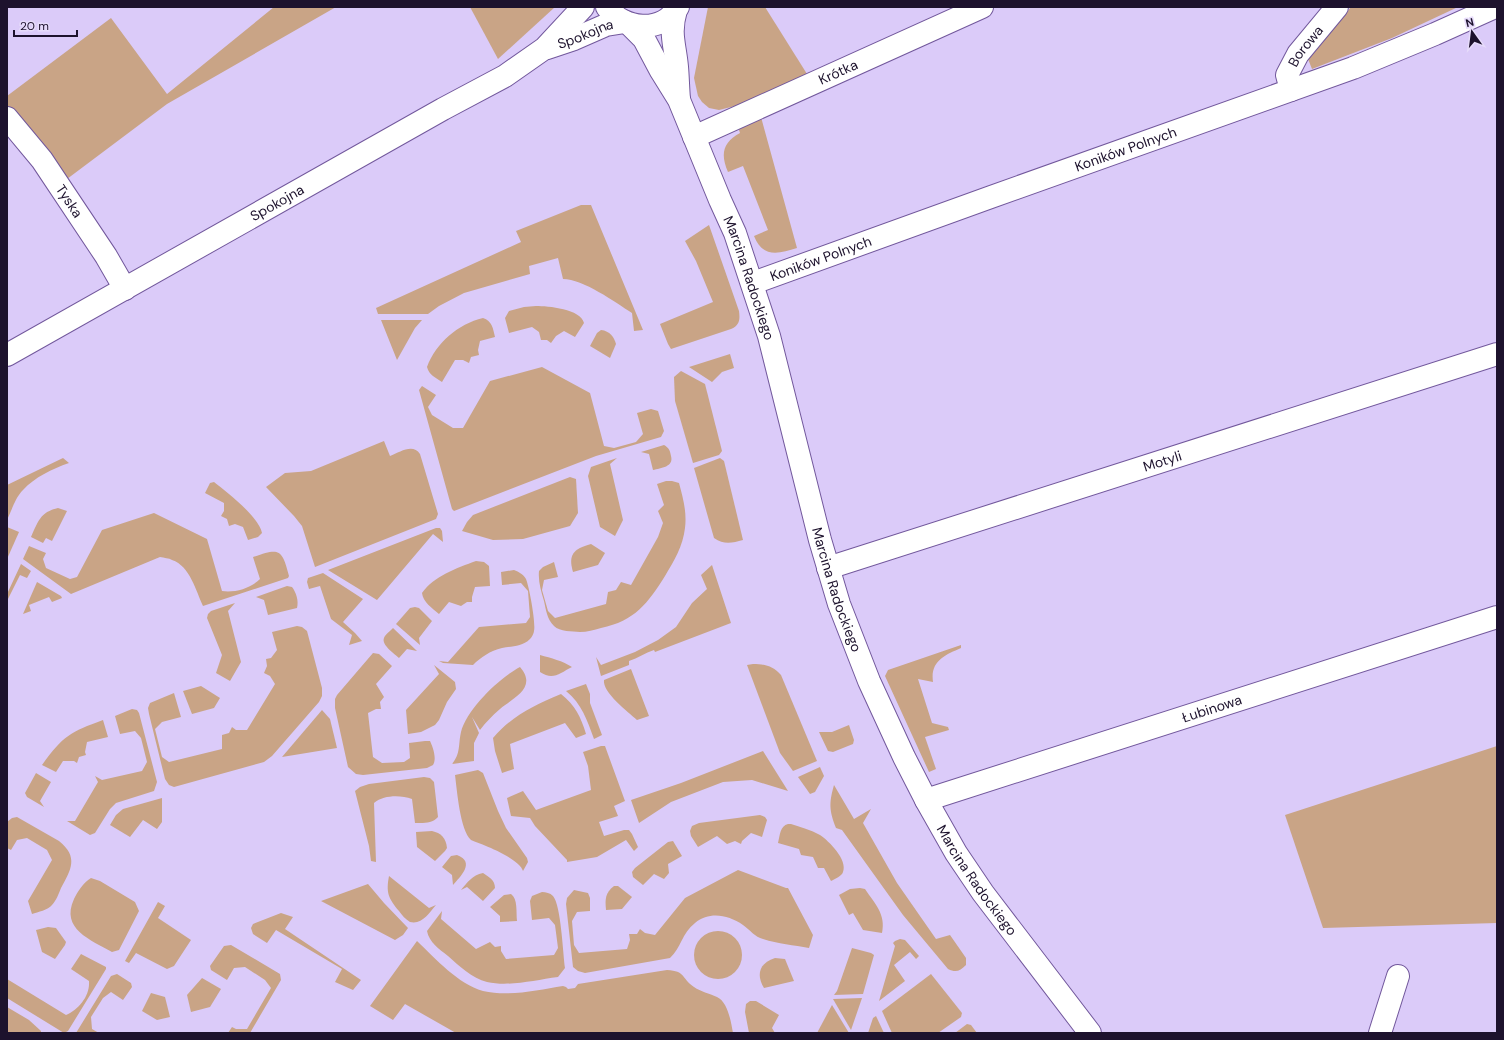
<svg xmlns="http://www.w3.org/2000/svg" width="1504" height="1040" viewBox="0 0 1504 1040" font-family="'DM Sans',sans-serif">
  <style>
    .green { fill: #c9a486 }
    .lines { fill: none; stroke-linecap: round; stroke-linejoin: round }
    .minor-casing { stroke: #72589c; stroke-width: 24 }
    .minor { stroke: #fff; stroke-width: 22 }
    .labels { text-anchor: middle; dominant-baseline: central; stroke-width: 4; stroke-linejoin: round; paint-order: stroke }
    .street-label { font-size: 14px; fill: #1d122d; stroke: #e6dbfa }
  </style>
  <rect width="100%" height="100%" fill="#dbcbf9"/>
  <g class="green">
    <path d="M274 7H336L167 104 63 182 7 108V96L111 18 167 94Z"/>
    <path d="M470 7H555L498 59Z"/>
    <path d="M708 7H765L807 74 739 105 719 110 709 108 702 102 698 96 694 78Z"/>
    <path d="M1351 7H1458L1392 38 1312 69 1308 59Z"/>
    <path d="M761 117 797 248C778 254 763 258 754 236L768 230 743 166 728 172C720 154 723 142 740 133L738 127Z"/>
    <path d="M581 205H591L643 330 634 331 632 313C615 302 583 279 563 279L558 258 529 266 530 274 464 293 439 306 428 314H378L376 308 521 242 516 231Z"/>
    <path d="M709 225 739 311C740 319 740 325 731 329L671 349 668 344 660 324 713 302 696 261 685 241Z"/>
    <path d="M536 306C548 306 581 309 584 323L575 337 564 331 556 336 551 343 547 340H541L539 332 532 327 509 333 505 318 509 311 524 307Z"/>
    <path d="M483 318C492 321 493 328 495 337L480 341 478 350 479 355 471 357 469 363 463 360H455L442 382C436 378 429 375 427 367 436 343 458 324 483 318Z"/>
    <path d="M381 320H422L415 328 397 360Z"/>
    <path d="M601 330C610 331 614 337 616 344L610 358 590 346 597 333Z"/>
    <path d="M730 354 734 368 722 372 712 382 689 367Z"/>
    <path d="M542 367 590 393 604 446 614 448 636 442 643 434 637 413 651 409 658 411 664 431 661 437 596 456 454 511 452 509 419 390 422 386 436 395 428 407 432 415 453 428H463L490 381Z"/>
    <path d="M681 371 705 384 722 451 719 455 693 463 675 401 674 377Z"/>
    <path d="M384 441 390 456C400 452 413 443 420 454L438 514 436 519 315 567 302 526 294 516 266 487 285 473 311 471Z"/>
    <path d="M664 445C669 448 670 450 671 456 674 467 661 468 653 470L649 454 641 452Z"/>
    <path d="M63 458 69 463C52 469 35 477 23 490 15 498 12 510 7 520V485Z"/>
    <path d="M617 458 610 464 623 520 615 536 600 527 588 476 591 467Z"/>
    <path d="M720 458 724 461 743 540C732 543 724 545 714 538L694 468Z"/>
    <path d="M570 477 576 479 578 513 570 526 523 539 493 540 462 531 467 522 473 515Z"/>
    <path d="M666 481H672L679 483C683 498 687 512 685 528 683 546 674 561 665 576 648 603 635 621 601 628 594 630 587 632 580 632 572 631 560 632 554 626 547 619 546 610 544 601 541 591 538 581 539 571L543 567 554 562 558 577 544 580 542 590 548 611 555 618 606 604 608 592 616 590 621 582 631 585 658 537 663 523 658 511 664 505 657 484Z"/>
    <path d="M214 482C227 492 259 517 262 533L258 537 248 540 243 527 235 524 229 526 227 519 221 516 224 511V503L205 493 210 483Z"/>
    <path d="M58 508 67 511 52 541 46 538 43 543 31 537C38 522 40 512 58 508Z"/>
    <path d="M154 513 207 539 222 591C235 593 251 588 260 579L253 557C279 548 282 548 289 576L288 578 203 606C196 591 190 566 172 560 169 558 164 558 160 557L71 594 23 559 29 546 46 553 43 559 46 568 70 579 77 577 102 530Z"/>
    <path d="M7 527 19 532 7 559Z"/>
    <path d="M436 528H440L442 531 443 542 433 534 377 600 328 570Z"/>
    <path d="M591 544 605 553 598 565 573 572C568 555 573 549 591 544Z"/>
    <path d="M476 561 484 562 489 566 490 586 475 587 472 597V602H467L461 606 449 602 439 614C432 608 423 602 422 593 434 576 457 568 476 561Z"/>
    <path d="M21 564 31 571 27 578 20 575 7 601V594Z"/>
    <path d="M712 565 731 623 655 652 654 650C645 653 638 658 629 661V665L601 676 596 657 601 665 635 652 658 640 676 627 692 603 707 589 701 575Z"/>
    <path d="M514 570C519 572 523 574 526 579 529 586 536 623 534 631 534 633 532 637 530 639 522 647 512 646 502 648 490 651 481 657 473 665L443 663 439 661 448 662 479 627 526 623 530 617 528 591 521 583 502 585 501 572Z"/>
    <path d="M323 573 363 599 343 622 355 633 362 641 349 645 352 635 331 619 320 586 309 589 307 582 308 578Z"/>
    <path d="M37 582 61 596 62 598 52 602 49 597 29 605 31 611 23 614Z"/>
    <path d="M287 586 292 587C296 592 299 601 297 608L268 615 264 600 256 597Z"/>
    <path d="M235 603 228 611 241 662 230 681 216 673 222 655 207 618 208 614 211 611Z"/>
    <path d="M415 607 419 608 432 621 419 638 420 645 396 624 410 608Z"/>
    <path d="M297 626 302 627 307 631 322 688V696L319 702 272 756 264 762 174 787 169 785 165 779 149 714 148 708 150 703 174 693 181 717 162 722 155 729 162 757 169 762 222 749V735L229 733 232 727 236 730H247L275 684 270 676 264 673 267 666 266 659 271 658 277 650 272 632Z"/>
    <path d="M393 628 417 651 407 649 399 658C395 654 381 645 384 638 385 635 390 631 393 628Z"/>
    <path d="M961 645V648C945 655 930 661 933 682L918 679 932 723 948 727 949 730 925 737 936 769 929 772 885 676 888 670Z"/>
    <path d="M373 653 379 654 392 666 376 684 384 697 380 702 381 709H376L368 713 373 757 382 763 404 762 410 758 409 743 425 741H430C433 747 437 759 433 765 431 766 429 767 427 768L363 775 356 774 348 767 335 708V699L337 695Z"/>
    <path d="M540 655C551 658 563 661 572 667 560 673 553 681 540 672Z"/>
    <path d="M753 664C765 664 773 666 781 675L817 761 793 771 780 753 747 665Z"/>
    <path d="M434 665 455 682 456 689 447 702 439 720 435 725 421 732 408 734 406 710 439 674Z"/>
    <path d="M520 667C538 688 513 698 500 709 492 716 486 722 480 730L472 717 479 733 474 743V761L452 764C461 753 458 745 461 732 467 709 499 678 520 667Z"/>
    <path d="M631 669 649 716 637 720C628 712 602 692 604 680Z"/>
    <path d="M586 684 590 694V703L602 735 594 739C587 720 582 704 566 691Z"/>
    <path d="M201 686 220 698 214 708 192 714 183 691Z"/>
    <path d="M561 694C575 705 581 717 586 734L576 738 565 723 510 744 514 769 502 773 495 751 493 738C513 715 533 706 561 694Z"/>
    <path d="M132 709 137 710 139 713 157 782 154 791 116 803 110 809 95 833 90 835 67 821H75L98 782 95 776 102 780 142 771 147 762 141 738 135 731 120 734 115 716Z"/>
    <path d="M322 710 330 719 337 748 282 757Z"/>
    <path d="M103 720 108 737 87 742 85 752 86 755 79 757 77 763 74 761H63L56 772 42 765C63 736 70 732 103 720Z"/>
    <path d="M849 725 854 740 853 744 833 752 828 751 819 732H832Z"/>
    <path d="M601 746H605L625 801 614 806 618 816 599 822 604 836 624 830H629L632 834 638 847 634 851 626 840 597 857 567 862V860L535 826 530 818 511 816 507 798 523 791 536 810 591 790 588 766 583 752Z"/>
    <path d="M1497 746V923L1323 928 1285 815Z"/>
    <path d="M763 751 788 791 752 780 723 782 671 802 639 823 631 800 681 783Z"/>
    <path d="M820 767 824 776 815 792 810 794 798 777Z"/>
    <path d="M478 770 483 773 498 811 506 828 527 858 528 862 523 871C520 861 496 850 486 846 482 844 475 842 471 840 460 830 457 790 455 775Z"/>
    <path d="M36 773 51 782 40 801 44 807 27 797 25 793Z"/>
    <path d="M424 777 430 778 434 782 438 817C432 824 423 823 415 823L412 799C400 795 384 795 374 803L376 862 371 861 369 846 355 791 360 787 369 784Z"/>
    <path d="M834 785 854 819 871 809 863 823 897 883 936 939 950 935 966 958V965C960 971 956 973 948 969L903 915 842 830 836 828C829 810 829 803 834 785Z"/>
    <path d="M162 798V822L157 829 143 820 130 837 110 825 116 815 123 809Z"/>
    <path d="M760 815 765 817 767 820 762 837 751 833 742 841 741 844 735 841 727 844 717 836 698 847 691 836 690 831 692 826 699 823Z"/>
    <path d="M17 817 59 841C79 857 71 870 61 888 59 893 56 901 52 905 48 910 38 912 32 914L28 901 52 860 47 850 27 838 17 840 11 850 7 848V822L12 818Z"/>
    <path d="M788 824H791C800 827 811 830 820 835 829 841 848 860 843 872 842 876 835 879 831 881L824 868H818L813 857 801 855 799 849 778 843C780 835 780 826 788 824Z"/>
    <path d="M432 831C441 833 446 838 447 848L445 851 435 861 417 847 416 832Z"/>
    <path d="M673 841 682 856 668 864 669 873 664 879 654 874 643 885 633 877 632 872 635 868 668 842Z"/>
    <path d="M457 855C476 862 460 877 453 885L452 875 442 867 451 856Z"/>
    <path d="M738 870 786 888H788L813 935 809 948C794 945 778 944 763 939 755 937 750 930 743 925 728 915 710 911 695 923 682 933 681 948 670 958L585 973 578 971 573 967 566 904 567 898 574 890 588 893 590 898V911L577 912 572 921 574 945 579 953 627 949 630 940 629 934H637L640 929 645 933 655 935 685 898Z"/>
    <path d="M483 873C489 877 495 880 495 888L483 901 467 887 461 890C467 883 472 875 483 873Z"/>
    <path d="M389 876 429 908 436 905C429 913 422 925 410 922 405 919 402 915 399 911 388 898 386 892 389 876Z"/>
    <path d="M91 878 100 881 135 902 139 911 119 950 112 952C91 940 60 929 74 899 78 891 83 883 91 878Z"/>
    <path d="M368 884 384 903 408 928 403 935 395 940 321 901Z"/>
    <path d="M614 886H618L632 897 622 909 606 910C605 899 605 893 614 886Z"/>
    <path d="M860 888 865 889C875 904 886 914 882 933L863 930 853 913 849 915 839 895 850 889Z"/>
    <path d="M542 892C546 892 550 893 553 896 561 905 563 954 565 968L558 977C535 980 509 987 487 982 472 978 459 966 448 956 439 949 429 942 427 931L442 911 441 919 476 949 490 942 495 947 501 946V951L506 959 554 955 558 948 555 925 549 918 532 920 530 901 532 896Z"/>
    <path d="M511 894C518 899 516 912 517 921L500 922V916L490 907 504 895Z"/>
    <path d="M158 902 165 906 158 918 191 940 174 966 167 969 136 953 129 963 125 961Z"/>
    <path d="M281 913 293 917 285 929 361 980 353 990 335 982 342 969 276 930 267 943 253 934 251 928 253 924Z"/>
    <path d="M48 927 56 928 66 942 65 945 55 959 42 952 36 930Z"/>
    <circle cx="718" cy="955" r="24"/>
    <path d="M900 939 905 940 919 956 916 959 910 952 894 965 905 981 879 1001 895 946 893 943 895 941Z"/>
    <path d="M417 941C436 959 458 984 483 991 509 997 538 990 563 986L566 987 568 989 575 988 578 984 667 970C686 971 681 978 694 987 701 992 709 993 717 997 728 1002 731 1022 733 1033H456L405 1004 393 1020 370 1006Z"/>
    <path d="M231 945 280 974 281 980 250 1033H228L232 1027 236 1029H247L271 988 265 980 245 967 234 968 227 980 211 970 210 966 224 946Z"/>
    <path d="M852 948 871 953 874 955 863 994 834 995 837 991Z"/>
    <path d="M81 954 106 967V969L68 1031 64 1033 7 998V979L66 1015C79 1009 90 996 89 981L71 969Z"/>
    <path d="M775 958 785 959 794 981 764 988C756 975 759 963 775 958Z"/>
    <path d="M117 974 131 983 132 987 123 1000 111 992 103 998 91 1017 92 1029 99 1033H76L111 976Z"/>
    <path d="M931 974 962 1013 961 1017 938 1033H892L882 1011Z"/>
    <path d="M202 978 221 989 210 1007 191 1012 187 995Z"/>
    <path d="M151 993 165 997 170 1017 157 1020 142 1011Z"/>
    <path d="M862 998 851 1030 833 999Z"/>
    <path d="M750 1001H756L779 1015 772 1028 775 1033H749L745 1012 746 1004Z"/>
    <path d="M832 1005 849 1033H817Z"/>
    <path d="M7 1007 29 1020 41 1031V1033H7Z"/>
    <path d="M876 1016 884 1033H868L873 1018Z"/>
    <path d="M967 1024 971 1025 977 1033H955Z"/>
  </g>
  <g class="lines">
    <g class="minor-casing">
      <g id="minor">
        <path d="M607 7C623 30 662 34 678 7"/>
        <path d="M676 10C669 34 675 44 677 67 678 78 678 88 679 99"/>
        <path id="s1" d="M629 24 644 39 661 71 679 100 720 200 735 233 769 336 820 540 839 604 869 681 904 757 926 800 956 853 983 893 1090 1033"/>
        <path id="s2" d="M547 48 574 39 606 25 625 22"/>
        <path id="s3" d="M1291 90 1287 75 1298 54 1337 7"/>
        <path id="s4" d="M7 118 42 160 106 256 125 289"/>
        <path id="s5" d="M694 137 982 7"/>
        <path id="s6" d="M753 283 991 197 1353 68 1435 34 1495 7"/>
        <path id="s7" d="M7 355 443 109 505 76 545 48 583 7"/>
        <path id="s8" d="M828 568 1497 354"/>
        <path id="s9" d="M926 800 1497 617"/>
        <path d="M1380 1033 1398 976"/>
      </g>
    </g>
    <use href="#minor" class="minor"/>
  </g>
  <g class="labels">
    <g class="street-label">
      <text stroke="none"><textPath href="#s2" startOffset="41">Spokojna</textPath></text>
      <text stroke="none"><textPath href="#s3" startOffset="50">Borowa</textPath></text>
      <text stroke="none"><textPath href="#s5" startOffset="158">Krótka</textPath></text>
      <text stroke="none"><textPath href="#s6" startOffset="396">Koników Polnych</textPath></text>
      <text stroke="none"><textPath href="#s4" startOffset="104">Tyska</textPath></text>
      <text stroke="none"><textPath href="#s7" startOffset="310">Spokojna</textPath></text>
      <text stroke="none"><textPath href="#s6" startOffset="72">Koników Polnych</textPath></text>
      <text stroke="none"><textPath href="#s1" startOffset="283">Marcina Radockiego</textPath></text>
      <text stroke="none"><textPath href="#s8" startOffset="351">Motyli</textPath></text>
      <text stroke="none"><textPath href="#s1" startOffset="607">Marcina Radockiego</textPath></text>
      <text stroke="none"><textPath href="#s9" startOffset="300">Łubinowa</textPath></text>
      <text stroke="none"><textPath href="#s1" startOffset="931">Marcina Radockiego</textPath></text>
    </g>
  </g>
  <rect width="1504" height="1040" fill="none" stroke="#1d122d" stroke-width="16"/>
  <g transform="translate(1472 32) rotate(346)" stroke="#e6dbfa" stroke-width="3" paint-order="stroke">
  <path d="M0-3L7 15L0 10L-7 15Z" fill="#1d122d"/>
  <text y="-6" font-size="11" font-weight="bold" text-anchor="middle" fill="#1d122d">N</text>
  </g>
  <path d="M14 30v6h63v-6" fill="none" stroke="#1d122d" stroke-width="2"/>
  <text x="20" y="30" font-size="12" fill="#1d122d" stroke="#e6dbfa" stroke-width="3" paint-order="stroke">20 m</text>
</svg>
